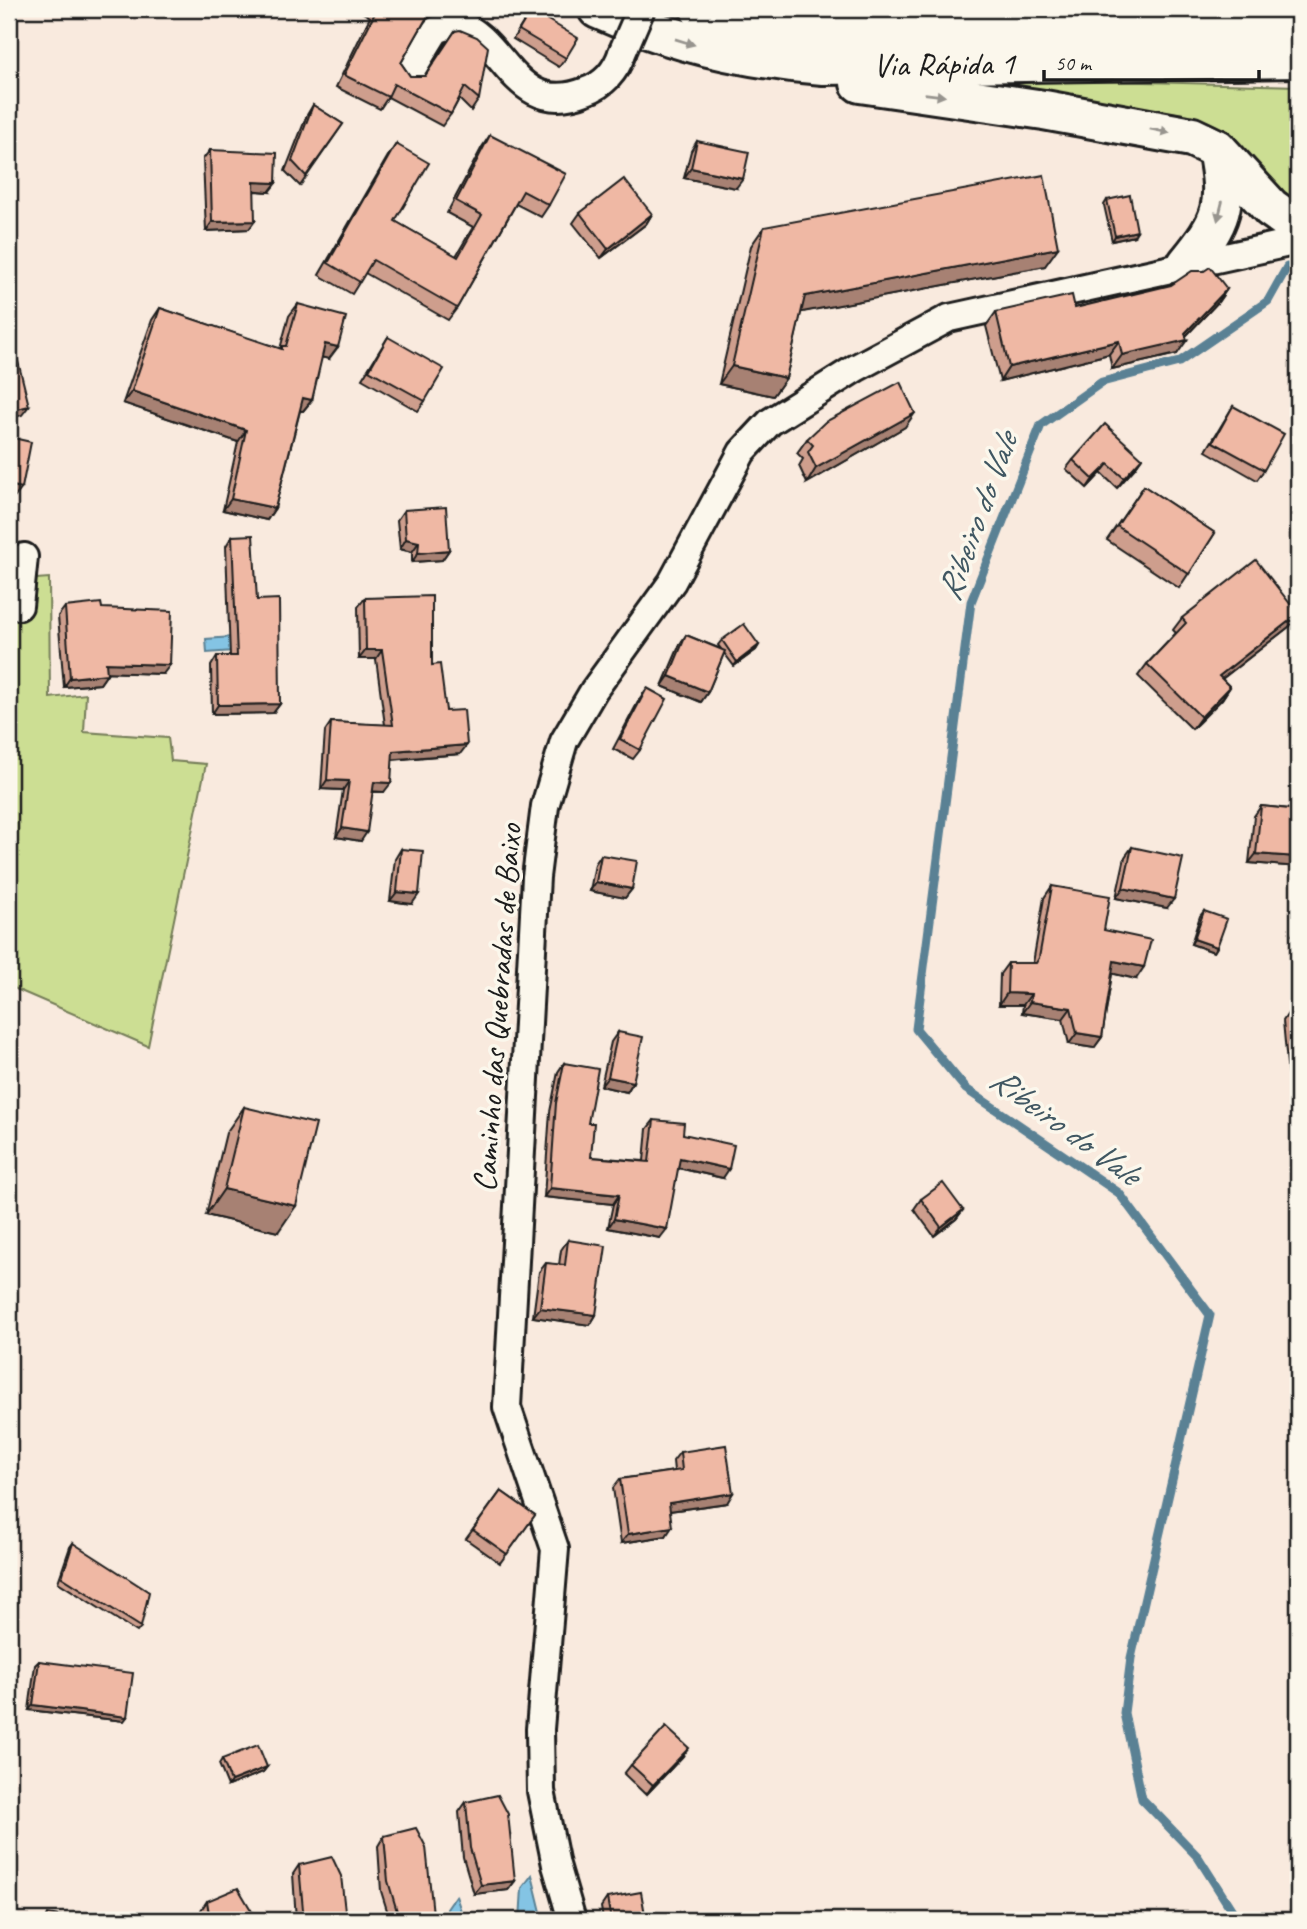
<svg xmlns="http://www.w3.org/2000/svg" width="1307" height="1929" viewBox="0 0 1307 1929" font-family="Caveat,sans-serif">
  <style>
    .green { fill: #ccde93; stroke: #747d58; stroke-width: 2 }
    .water { fill: #84c4e4; stroke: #5a8194; stroke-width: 2 }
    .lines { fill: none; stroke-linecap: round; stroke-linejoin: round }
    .stream { stroke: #5a8194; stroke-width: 9 }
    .street-casing { stroke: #1c1c1c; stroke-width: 32 }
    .highway-casing { stroke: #1c1c1c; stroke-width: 44 }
    .street { stroke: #fbf7ec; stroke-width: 26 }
    .highway { stroke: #fbf7ec; stroke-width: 38 }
    .street-bridge-casing { stroke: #1c1c1c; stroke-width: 32; stroke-linecap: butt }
    .street-bridge { stroke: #fbf7ec; stroke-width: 26 }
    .wall { fill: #ce9e8d; stroke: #1c1c1c; stroke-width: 2 }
    .shaded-wall { fill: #a78173; stroke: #1c1c1c; stroke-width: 2 }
    .building { fill: #efb8a4; stroke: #1c1c1c; stroke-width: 2 }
    .oneway { fill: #97948e }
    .labels { text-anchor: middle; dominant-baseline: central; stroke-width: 7; stroke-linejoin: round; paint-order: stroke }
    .street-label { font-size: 33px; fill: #1c1c1c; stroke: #fbf7ec }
    .water-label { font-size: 35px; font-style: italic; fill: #405762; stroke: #fbf7ec }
  </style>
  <rect width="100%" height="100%" fill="#f9eade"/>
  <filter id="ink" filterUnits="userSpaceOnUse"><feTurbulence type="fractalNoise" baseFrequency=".0143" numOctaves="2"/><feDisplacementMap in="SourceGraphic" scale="14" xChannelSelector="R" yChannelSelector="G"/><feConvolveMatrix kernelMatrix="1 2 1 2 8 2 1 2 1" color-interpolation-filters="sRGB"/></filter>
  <g filter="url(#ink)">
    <g class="green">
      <path d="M945 77 1298 86V210C1284 196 1267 183 1255 168 1230 136 1230 127 1189 115Z"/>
      <path d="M49 578 50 698 86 694 84 732 168 738 171 761 206 764 148 1046 9 986V598L22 580Z"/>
    </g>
    <g class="water">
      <path d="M246 636 247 650 207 653 206 639Z"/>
      <path d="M532 1875 543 1920H520L522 1888Z"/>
      <path d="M456 1896 464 1920H447V1909Z"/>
    </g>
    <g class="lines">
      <path class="stream" d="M1238 1920 1198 1857 1142 1799 1124 1713 1131 1658 1210 1315 1119 1193 966 1089 916 1029 971 602 1041 425 1102 382 1179 362 1268 301 1287 267"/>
      <g class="street-casing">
        <g id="street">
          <path d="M409 74 436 30 457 23C506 40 515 119 586 91 603 85 616 71 622 53"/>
          <path d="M19 606 24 557"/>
          <path d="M572 1920 556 1865 541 1791 540 1729 555 1549 507 1407 536 877 545 806 564 741 594 690 672 582 742 452 770 422 856 368 949 318 1298 241"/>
        </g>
      </g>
      <g class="highway-casing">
        <g id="highway">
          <path d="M598 9C671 42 743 59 823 65L1298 58"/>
          <path d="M700 9C784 33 872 30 958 29 1072 29 1185 25 1298 24"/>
          <path d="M860 83 1044 110 1192 137 1217 149 1271 208 1298 227"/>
          <path d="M1187 264C1223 220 1228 206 1217 149"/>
        </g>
      </g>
      <use href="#street" class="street"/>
      <use href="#highway" class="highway"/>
      <g class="street-bridge-casing">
        <path id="street-bridge" d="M622 53 641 9"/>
      </g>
      <use href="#street-bridge" class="street-bridge"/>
    </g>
    <g class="wall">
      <path d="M359 9H438L434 14 425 20 401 63 410 76H425L455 31 479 99 471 111 459 99 451 114 442 126 388 97 380 109 336 87 370 17 358 10Z"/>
      <path d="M531 10 566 58 559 67 513 39Z"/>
      <path d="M313 105 343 124 300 186 285 171 307 115Z"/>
      <path d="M490 135 549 205 541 217 516 204 457 308 448 320 365 273 352 294 319 275 388 156 396 144 395 221 456 256 473 227 447 213 482 147Z"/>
      <path d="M697 141 736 188 684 178 691 151Z"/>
      <path d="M210 150 269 192 254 191 249 229 206 231 203 159Z"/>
      <path d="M1107 200 1134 236 1112 241 1104 205Z"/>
      <path d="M580 213 652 214 646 224 601 258 573 223Z"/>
      <path d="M764 227 1045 266 801 312 786 378 773 396 719 384 751 246Z"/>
      <path d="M1171 285 1227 289 1218 302 1186 336 1177 354 1112 369 1109 354 1000 381 986 326 996 312 1075 308Z"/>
      <path d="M1298 287V321L1292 320 1295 292Z"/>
      <path d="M298 304 329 359 321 357 312 400 303 411H300L275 508 267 520 223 510 238 442 123 403 152 320 160 308 280 349 289 316Z"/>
      <path d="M388 337 425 401 418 411 362 379Z"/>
      <path d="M1298 347V388H1296Z"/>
      <path d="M1233 406 1264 470 1257 480 1206 451Z"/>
      <path d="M905 427 807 483 799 466 803 459 797 453 807 439Z"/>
      <path d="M1142 458 1135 468 1117 488 1101 473 1087 488 1066 469 1073 460Z"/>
      <path d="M1144 486 1215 533 1179 588 1107 540Z"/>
      <path d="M404 510 449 550 442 560 412 562V552L400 549 397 520Z"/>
      <path d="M232 536 257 600 280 704 273 713 212 714 211 666 217 656H230L226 546Z"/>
      <path d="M365 598 432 665 446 711 460 754 392 760 384 792H372L361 841 336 837 343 790 321 789 325 731 331 722 385 725 376 659H359L358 607Z"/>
      <path d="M65 607 102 608 163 674 107 672V674L100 684 64 687 58 616Z"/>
      <path d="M1182 618 1290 626 1222 679 1230 687 1222 699 1192 729 1138 676 1147 664 1176 633 1173 630Z"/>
      <path d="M686 635 721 649 718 645 722 640 759 645 756 650 734 666 724 653 708 692 701 702 662 686 680 644Z"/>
      <path d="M647 688 640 750 633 759 613 749 640 698Z"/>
      <path d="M1261 806 1298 810V867L1249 863 1254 816Z"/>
      <path d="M1132 847 1167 908 1116 898 1125 857Z"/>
      <path d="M401 849 412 904 390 901 395 859Z"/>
      <path d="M601 855 632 889 625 898 590 891 595 864Z"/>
      <path d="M1052 886 1104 930 1136 979 1112 973 1102 1037 1094 1048 1069 1044 1063 1019 1022 1013 1023 1005H999L1000 974 1008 963H1033L1044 898Z"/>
      <path d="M1204 911 1217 947 1214 952 1191 944 1200 916Z"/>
      <path d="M1298 926V940L1292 935Z"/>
      <path d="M1298 1011V1085L1289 1086 1283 1021 1289 1012Z"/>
      <path d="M618 1032 633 1082 627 1092 601 1086 611 1042Z"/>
      <path d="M564 1063 588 1123 591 1157 644 1161 647 1129 654 1120 683 1134 723 1178 678 1168 660 1238 608 1228 613 1204 544 1197 550 1112 558 1072Z"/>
      <path d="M244 1107 278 1232 206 1215 226 1133Z"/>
      <path d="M921 1199 963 1210 956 1219 934 1236 914 1209Z"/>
      <path d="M568 1240 596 1315 590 1325 533 1317 539 1272 546 1263 559 1265 561 1250Z"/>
      <path d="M680 1452 727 1503 670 1511 666 1536 621 1543 613 1488 620 1479 674 1471 673 1461Z"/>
      <path d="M501 1491 535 1515 500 1563 466 1539Z"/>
      <path d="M73 1543 141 1627 137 1632 58 1582 70 1547Z"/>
      <path d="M39 1661 124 1721 29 1710 35 1665Z"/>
      <path d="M682 1757 646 1795 624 1774 631 1765Z"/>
      <path d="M222 1759 267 1767 263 1772 228 1786 219 1764Z"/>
      <path d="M466 1802 515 1881 508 1890 474 1894 463 1857 459 1812Z"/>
      <path d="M384 1836 433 1914 429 1920H390L381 1891 378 1846Z"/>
      <path d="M299 1865 346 1920H296L293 1874Z"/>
      <path d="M607 1898 646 1920H603L601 1907Z"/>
      <path d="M207 1901 257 1920H202L201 1910Z"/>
    </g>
    <g class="shaded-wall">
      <path d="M433 9H438L434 14 423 22Z"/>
      <path d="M691 168 743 179 736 188 684 178Z"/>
      <path d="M254 182 276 183 269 192 248 190Z"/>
      <path d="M652 214 646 224 601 258 608 249Z"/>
      <path d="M255 221 249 229 206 231 212 222Z"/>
      <path d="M1137 231 1134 236 1112 241 1115 236Z"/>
      <path d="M1058 248 1045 266 792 314 805 296Z"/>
      <path d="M1227 289 1218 302 1180 342 1187 340 1177 354 1112 369 1122 355 1185 333Z"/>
      <path d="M1298 312V321L1292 320Z"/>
      <path d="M1119 341 1109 354 1000 381 1009 367Z"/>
      <path d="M325 344 338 347 329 359 316 356Z"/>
      <path d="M732 366 786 378 773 396 719 384Z"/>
      <path d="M132 391 246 430 238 442 123 403Z"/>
      <path d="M303 398 312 400 303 411 295 410Z"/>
      <path d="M29 406 22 415 9 419V411Z"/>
      <path d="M915 413 905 427 807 483 816 468Z"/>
      <path d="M1142 458 1135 468 1117 488 1124 478Z"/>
      <path d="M1108 464 1101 473 1087 488 1093 479Z"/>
      <path d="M9 485 22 488 15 497 9 496Z"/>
      <path d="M231 499 275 508 267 520 223 510Z"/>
      <path d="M406 539 419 542 412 552 400 549Z"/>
      <path d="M449 550 442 560 412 562 418 553Z"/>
      <path d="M1298 614 1290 626 1210 688 1219 676Z"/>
      <path d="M759 645 756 650 734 666 737 662Z"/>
      <path d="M366 650H382L376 659H359Z"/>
      <path d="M106 663 170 665 163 674 100 672Z"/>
      <path d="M107 674 100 684 64 687 70 678Z"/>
      <path d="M669 676 708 692 701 702 662 686Z"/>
      <path d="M1230 687 1222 699 1192 729 1201 717Z"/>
      <path d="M280 704 273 713 212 714 218 705Z"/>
      <path d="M467 745 460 754 386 760 393 751Z"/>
      <path d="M327 780 349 781 343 790 321 789Z"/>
      <path d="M374 782 391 783 384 792 367 791Z"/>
      <path d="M342 828 367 832 361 841 336 837Z"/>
      <path d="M1256 854 1298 857V867L1249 863Z"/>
      <path d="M596 882 632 889 625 898 590 891Z"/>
      <path d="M1123 888 1174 899 1167 908 1116 898Z"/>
      <path d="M397 892 419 894 412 904 390 901Z"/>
      <path d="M1194 939 1217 947 1214 952 1191 944Z"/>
      <path d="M1114 961 1144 967 1136 979 1106 972Z"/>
      <path d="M1007 993 1031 994 1023 1005H999Z"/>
      <path d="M1030 1002 1071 1008 1063 1019 1022 1013Z"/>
      <path d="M1077 1033 1102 1037 1094 1048 1069 1044Z"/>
      <path d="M1296 1076H1298V1085L1289 1086Z"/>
      <path d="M608 1077 633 1082 627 1092 601 1086Z"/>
      <path d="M680 1158 729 1169 723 1178 674 1167Z"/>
      <path d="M550 1188 619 1195 613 1204 544 1197Z"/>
      <path d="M224 1189 296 1206 278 1232 206 1215Z"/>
      <path d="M963 1210 956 1219 934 1236 941 1227Z"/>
      <path d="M614 1219 667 1229 660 1238 608 1228Z"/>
      <path d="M540 1308 596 1315 590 1325 533 1317Z"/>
      <path d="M733 1493 727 1503 662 1512 669 1503Z"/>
      <path d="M672 1527 666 1536 621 1543 628 1534Z"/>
      <path d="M33 1705 127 1717 124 1721 29 1710Z"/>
      <path d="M689 1748 682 1757 646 1795 653 1785Z"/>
      <path d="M267 1767 263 1772 228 1786 231 1781Z"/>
      <path d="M515 1881 508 1890 474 1894 481 1885Z"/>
      <path d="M433 1914 429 1920H398L399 1918Z"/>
    </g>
    <g class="building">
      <path d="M377 9H433L431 10 401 63 410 76H425L455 31 460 30 477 37 488 47 479 99 465 87 451 114 394 84 388 97 344 75Z"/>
      <path d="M531 10 578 38 566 58 519 30Z"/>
      <path d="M313 105 343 124 306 176 292 161Z"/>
      <path d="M490 135 566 174 549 205 523 191 457 308 373 260 360 282 328 263 396 144 429 163 395 221 458 257 482 215 456 201Z"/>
      <path d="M697 141 749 152 743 179 691 168Z"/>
      <path d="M210 150 277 153 276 183 254 182 255 221 212 222Z"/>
      <path d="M1044 175 1058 248 805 296 786 378 732 366 764 227Z"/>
      <path d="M624 179 652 214 608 249 580 213Z"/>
      <path d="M1130 195 1137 231 1115 236 1107 200Z"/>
      <path d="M1210 267 1227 289 1185 333 1187 340 1122 355 1119 341 1009 367 996 312 1072 295 1075 308 1171 285 1192 271H1204Z"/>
      <path d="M298 304 346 317 338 347 325 344 312 400 303 398 275 508 231 499 246 430 132 391 160 308 282 349V346H286Z"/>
      <path d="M388 337 444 369 425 401 369 370Z"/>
      <path d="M17 357 29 406 9 411V359Z"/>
      <path d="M900 382 915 413 816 468 808 452 813 445 807 439 825 422Z"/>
      <path d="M1233 406 1284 434 1264 470 1213 442Z"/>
      <path d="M1105 424 1142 458 1124 478 1108 464 1093 479 1073 460Z"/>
      <path d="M9 437 31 442 22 488 9 485Z"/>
      <path d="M1144 486 1215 533 1189 574 1117 526Z"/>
      <path d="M446 507 449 550 418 553 419 542 406 539 404 510Z"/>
      <path d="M253 535 257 600 279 599 280 704 218 705 217 656H237L232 536Z"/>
      <path d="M1256 560 1298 614 1219 676 1230 687 1201 717 1147 664 1186 623 1182 618Z"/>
      <path d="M432 596V665L440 664 446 711 464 710 467 745 393 751 391 783 374 782 367 832 342 828 349 781 327 780 331 722 393 725 382 650H366L365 598Z"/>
      <path d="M101 603 102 608 172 611 170 665 106 663 107 674 70 678 65 607Z"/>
      <path d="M744 624 759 645 737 662 722 640Z"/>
      <path d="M686 635 725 651 708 692 669 676Z"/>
      <path d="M647 688 667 699 640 750 620 739Z"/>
      <path d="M1261 806 1298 810V857L1256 854Z"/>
      <path d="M1132 847 1183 858 1174 899 1123 888Z"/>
      <path d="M401 849 423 851 419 894 397 892Z"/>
      <path d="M601 855 637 861 632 889 596 882Z"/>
      <path d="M1052 886 1110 896 1104 930 1151 940 1144 967 1114 961 1102 1037 1077 1033 1071 1008 1030 1002 1031 994 1007 993 1008 963H1036L1039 958Z"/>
      <path d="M1204 911 1227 919 1217 947 1194 939Z"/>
      <path d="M1298 1011V1076H1296L1289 1012Z"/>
      <path d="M618 1032 643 1037 633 1082 608 1077Z"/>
      <path d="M564 1063 598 1069 588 1123H594L591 1157 649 1162 654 1120 684 1123 683 1134 734 1145 729 1169 680 1158 667 1229 614 1219 619 1195 550 1188 556 1103Z"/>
      <path d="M244 1107 316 1124 296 1206 224 1189Z"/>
      <path d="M943 1183 963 1210 941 1227 921 1199Z"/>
      <path d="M568 1240 606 1246 596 1315 540 1308 546 1263 565 1265Z"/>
      <path d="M726 1445 733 1493 669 1503 672 1527 628 1534 620 1479 682 1470 680 1452Z"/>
      <path d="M501 1491 535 1515 507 1554 473 1530Z"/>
      <path d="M73 1543 149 1592 141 1627 62 1577Z"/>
      <path d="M39 1661 133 1673 127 1717 33 1705Z"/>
      <path d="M666 1727 689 1748 653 1785 631 1765Z"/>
      <path d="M258 1745 267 1767 231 1781 222 1759Z"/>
      <path d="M498 1795 508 1814 515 1881 481 1885 470 1848 466 1802Z"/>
      <path d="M416 1828 426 1847 433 1914 399 1918 388 1881 384 1836Z"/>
      <path d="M332 1857 341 1876 346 1920H306L303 1910 299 1865Z"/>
      <path d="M238 1888 257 1920H210L207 1901Z"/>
      <path d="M641 1892 646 1920H611L607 1898Z"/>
      <path d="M48 1914 82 1920H46Z"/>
    </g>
    <defs><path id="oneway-solid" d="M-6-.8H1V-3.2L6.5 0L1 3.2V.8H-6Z" transform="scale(1.75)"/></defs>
    <g class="oneway">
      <use href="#oneway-solid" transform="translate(685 42) rotate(17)"/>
      <use href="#oneway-solid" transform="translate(935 95) rotate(7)"/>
      <use href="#oneway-solid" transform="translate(1160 131) rotate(11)"/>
      <use href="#oneway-solid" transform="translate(1220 211) rotate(104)"/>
    </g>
  </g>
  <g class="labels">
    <g class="street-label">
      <text transform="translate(944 64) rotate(-1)">Via Rápida 1</text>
      <text transform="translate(497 1008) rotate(-86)">Caminho das Quebradas de Baixo</text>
    </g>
    <g class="water-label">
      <text transform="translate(977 517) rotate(-70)">Ribeiro do Vale</text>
      <text transform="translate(1065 1126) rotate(36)">Ribeiro do Vale</text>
    </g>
  </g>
  <rect width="1307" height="1929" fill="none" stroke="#fbf7ec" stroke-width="35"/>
  <rect x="18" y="18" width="1272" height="1894" fill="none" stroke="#1c1c1c" stroke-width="2.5" filter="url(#ink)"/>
  <path d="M1044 70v10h215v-10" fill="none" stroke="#1c1c1c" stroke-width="3.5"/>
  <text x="1055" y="70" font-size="21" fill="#1c1c1c" stroke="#fbf7ec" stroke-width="5" paint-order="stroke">50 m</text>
</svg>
